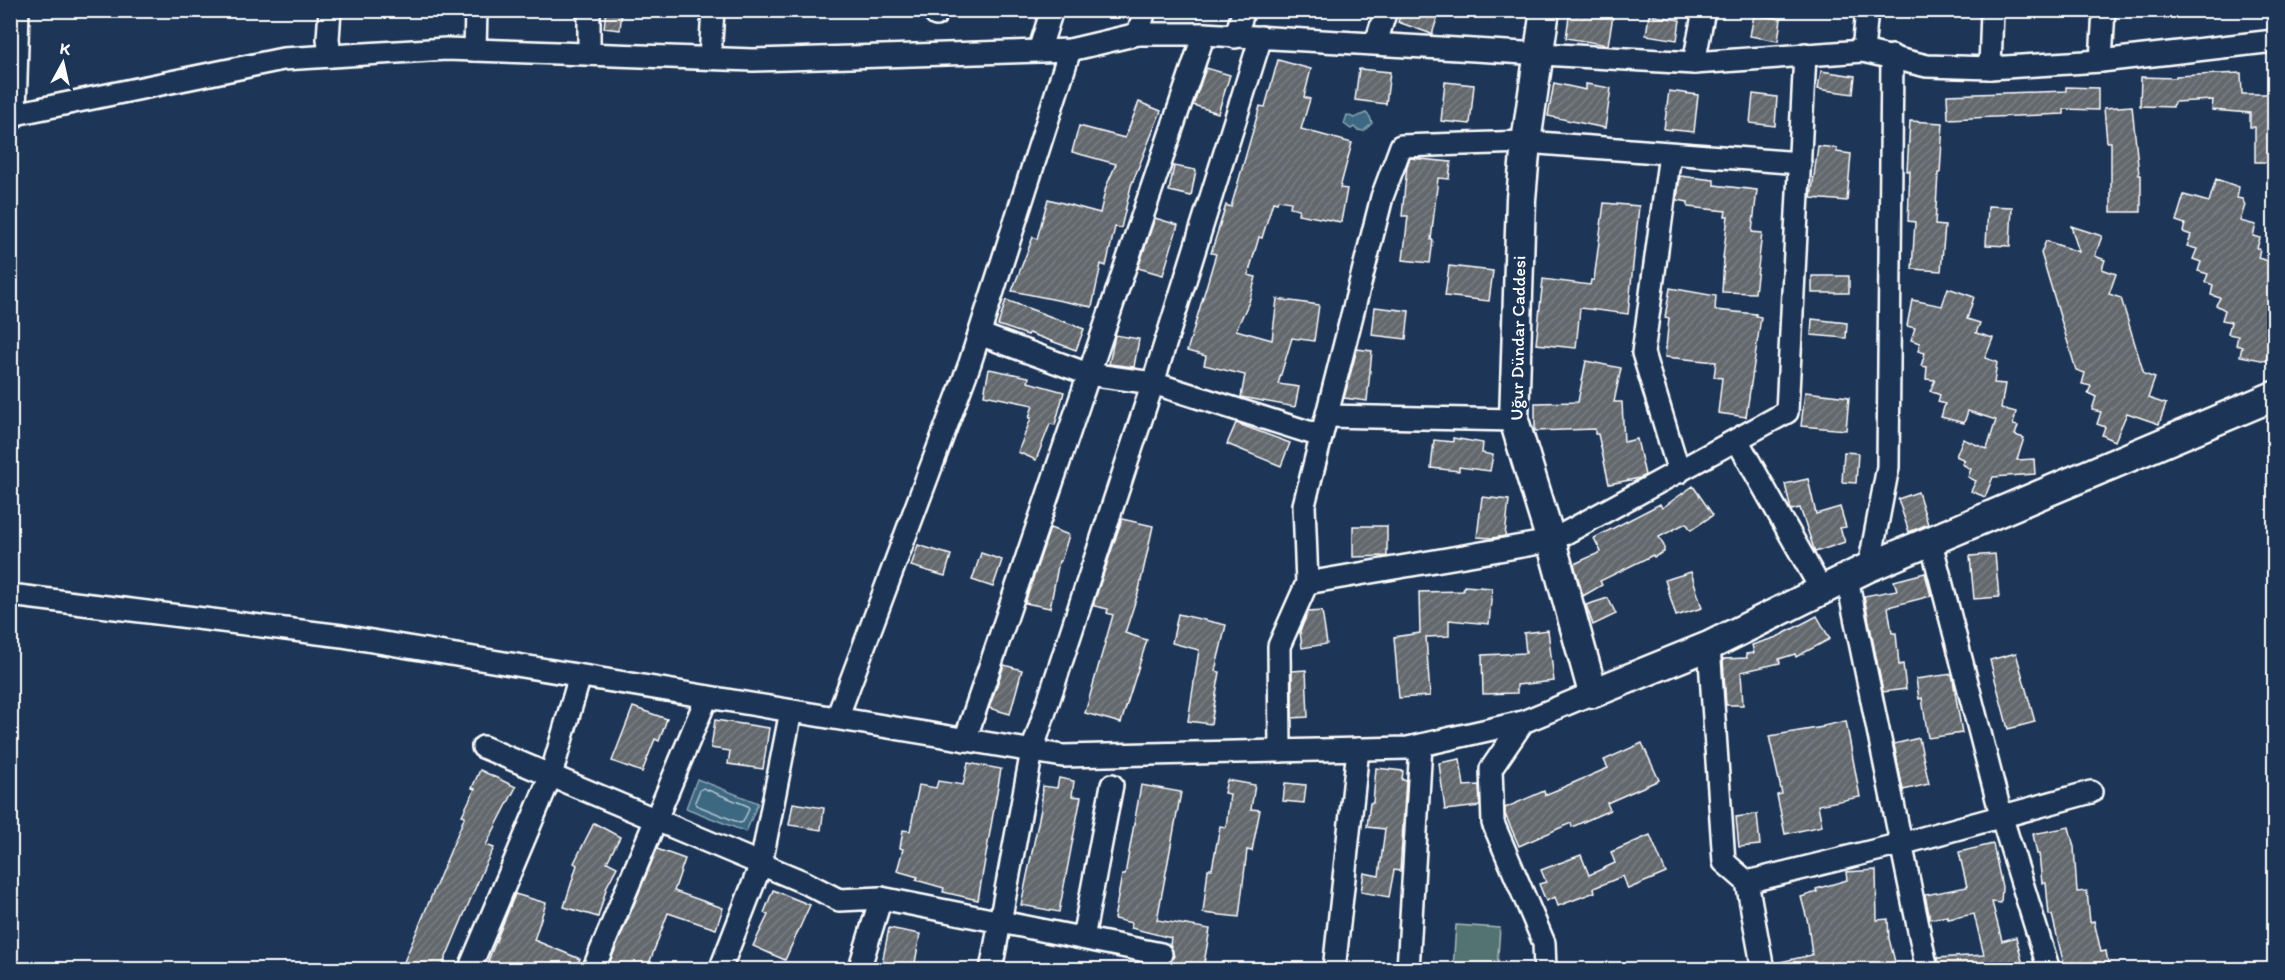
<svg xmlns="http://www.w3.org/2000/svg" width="2285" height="980" viewBox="0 0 2285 980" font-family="Itim,sans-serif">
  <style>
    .pitch { fill: #527272; stroke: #a8b8b8; stroke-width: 1.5 }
    .water { fill: #3c6882; stroke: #8aa4b4; stroke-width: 1.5 }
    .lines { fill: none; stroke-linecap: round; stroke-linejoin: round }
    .shore { stroke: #b1c3cd; stroke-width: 1.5 }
    .building { fill: url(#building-hatch); stroke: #fff; stroke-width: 1.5 }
    .street-casing { stroke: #fff; stroke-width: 26 }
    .secondary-casing { stroke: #fff; stroke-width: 33 }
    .street { stroke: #1d3557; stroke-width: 21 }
    .secondary { stroke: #1d3557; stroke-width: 28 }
    .labels { text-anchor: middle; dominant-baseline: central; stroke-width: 5; stroke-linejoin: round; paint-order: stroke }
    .street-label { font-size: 18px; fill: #fff; stroke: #1d3557 }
  </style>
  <defs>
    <pattern id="building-hatch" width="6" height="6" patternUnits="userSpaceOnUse" patternTransform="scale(1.5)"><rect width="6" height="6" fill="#63676d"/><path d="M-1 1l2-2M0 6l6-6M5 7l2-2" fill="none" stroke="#7a7e83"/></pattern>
  </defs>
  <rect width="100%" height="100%" fill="#1d3557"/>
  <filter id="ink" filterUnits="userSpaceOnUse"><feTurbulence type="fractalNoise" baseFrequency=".0167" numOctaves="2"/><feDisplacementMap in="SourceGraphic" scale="12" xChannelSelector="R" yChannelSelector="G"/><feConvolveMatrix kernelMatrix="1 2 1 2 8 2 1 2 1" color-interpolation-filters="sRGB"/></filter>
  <g filter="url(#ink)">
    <path class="pitch" d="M1456 925 1500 928 1497 969H1453Z"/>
    <g class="water">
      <path d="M1366 113 1370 117 1372 123 1364 131 1357 130 1354 127 1351 129 1344 124 1347 115 1354 118Z"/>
      <path d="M697 779 758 803 746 832 686 808Z"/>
    </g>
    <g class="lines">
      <path class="shore" d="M703 788 748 806 749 809 743 822 740 823 696 805 695 802 700 790Z"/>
    </g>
    <g class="building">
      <path d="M606 10H622L620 30 604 28Z"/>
      <path d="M1402 10H1440L1432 34 1398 22Z"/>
      <path d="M1570 10H1614L1608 45 1566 38Z"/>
      <path d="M1649 15 1680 20 1677 40 1646 35Z"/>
      <path d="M1754 15 1781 19 1778 41 1750 36Z"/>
      <path d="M1278 60 1311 69 1304 97 1310 99 1301 129 1352 143 1340 188 1347 189 1341 222 1298 214 1299 209 1290 207 1291 202 1278 200 1277 203 1273 202 1262 238 1259 237 1248 275 1256 277 1249 302 1236 330 1272 340 1277 299 1319 305 1314 341 1292 338 1278 384 1299 387 1295 407 1241 397 1245 375 1204 365 1206 356 1187 351 1216 254 1211 253 1226 205 1231 207 1260 106 1265 107Z"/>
      <path d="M1206 68 1230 75 1218 113 1193 105Z"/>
      <path d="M1359 69 1390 72 1386 104 1355 100Z"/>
      <path d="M1821 71 1855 76 1853 94 1818 89Z"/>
      <path d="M2241 73 2242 94H2274V162H2255V127H2250V113L2212 110 2213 100 2174 102 2173 107 2140 106 2141 77 2176 78V76Z"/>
      <path d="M1445 82 1474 85 1470 124 1441 121Z"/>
      <path d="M1554 83 1586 90V84L1611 88 1605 128 1548 116Z"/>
      <path d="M2066 87 2098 88V110L2064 109V114L1948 119 1947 95 2066 91Z"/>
      <path d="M1669 91 1698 95 1694 132 1664 129Z"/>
      <path d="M1753 94 1777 97 1775 126 1750 123Z"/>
      <path d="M1139 102 1161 111 1131 186 1121 228 1115 227 1106 266 1101 264 1092 307 1012 291 1033 237 1037 239 1048 199 1100 213 1106 187 1116 164 1072 152 1079 126 1125 138Z"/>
      <path d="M2132 106 2139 175H2141V212H2111V142H2107L2104 108Z"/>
      <path d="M1910 121 1943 123 1940 173H1938L1935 225 1945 226 1941 271 1912 269 1915 222 1908 221 1910 171H1907Z"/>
      <path d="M1818 146 1837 148V152L1851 154 1847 201 1811 198Z"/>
      <path d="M1410 158 1451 162 1449 179 1438 178 1431 240H1433L1430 263 1403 260 1408 216H1402L1407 166Z"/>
      <path d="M1174 166 1196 170 1191 196 1169 191Z"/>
      <path d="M1680 176 1714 180V185L1757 190 1752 232 1762 233 1755 293 1722 292 1724 258H1723L1728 216H1725L1726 211 1688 207V202L1677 200Z"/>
      <path d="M2216 179 2239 187 2237 198 2242 199 2245 205 2240 221 2256 225 2253 236 2260 238 2257 248 2260 249 2258 258 2272 262 2270 273 2274 274V331L2273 330 2266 361 2240 356 2242 347 2236 345 2238 336 2228 334 2231 322 2222 320 2225 310 2216 305 2220 298 2211 295 2213 285 2205 282 2208 274 2198 271 2201 262 2193 259 2197 249 2187 246 2191 235 2183 232 2185 224 2176 221 2184 195 2209 202Z"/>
      <path d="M1604 203 1639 206 1628 314 1580 308 1576 348 1536 344 1543 279 1590 285 1591 280H1594Z"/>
      <path d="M1988 206 2012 207 2010 246 1986 245Z"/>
      <path d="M1155 218 1178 225 1163 275 1138 268Z"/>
      <path d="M2071 226 2102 236 2095 256 2105 260 2102 269 2116 274 2109 294 2121 298 2144 374 2155 378 2148 398 2166 404 2159 424 2127 413 2115 441 2102 435 2105 427 2097 424 2101 412 2092 410 2096 397 2088 393 2091 386 2082 384 2085 373 2076 370 2041 253 2046 241 2079 252Z"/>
      <path d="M1449 266 1493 271 1489 301 1445 296Z"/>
      <rect x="1812" y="276" width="37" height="17"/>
      <path d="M1670 288 1716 296 1715 310 1756 314V316L1761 317 1746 417 1718 413 1722 378 1714 377 1716 362 1665 357 1669 318 1665 317Z"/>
      <path d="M1948 288 1974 297 1967 319 1980 323 1976 333 1993 338 1985 358 1997 362 1994 383 2005 384 2001 408 2016 412 2013 425 2018 426 2015 435 2024 438 2017 460 2034 459 2035 474 1993 477 1985 497 1971 491 1976 481 1968 477 1971 469 1962 464 1965 460 1956 456 1963 439 1987 449 1996 420 1968 411 1964 423 1941 417 1945 404 1938 402 1940 395 1930 391 1935 380 1926 379 1927 367 1921 366 1925 353 1918 351 1920 343 1911 340 1915 328 1907 326 1912 300 1942 306Z"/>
      <path d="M1006 300 1084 329 1076 350 1029 333 1028 335 998 325Z"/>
      <path d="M1375 307 1409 311 1406 339 1372 335Z"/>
      <path d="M1812 319 1847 323 1846 338 1811 335Z"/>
      <path d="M1115 335 1139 339 1134 367 1109 364Z"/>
      <path d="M1357 349 1372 351 1367 401 1344 398Z"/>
      <path d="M1586 361 1621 368 1614 402H1622L1624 442 1637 439 1645 475 1640 478 1609 484 1598 434H1595V429L1535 431V403L1578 402Z"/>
      <path d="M989 369 1029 377 1028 382 1064 392 1055 425 1050 424 1036 460 1018 452 1031 418H1029L1033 405 984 395Z"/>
      <path d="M1805 392 1849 397 1846 430 1801 426Z"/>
      <path d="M1236 423 1290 443 1281 466 1227 444Z"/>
      <path d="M1453 438 1483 443 1482 453 1493 455 1490 471 1459 467V471L1431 468 1434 440 1453 442Z"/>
      <path d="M1844 452 1858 453 1856 483 1842 482Z"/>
      <path d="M1808 479 1816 514 1840 507 1846 527 1840 528 1845 542 1815 552 1800 508 1791 510 1785 484Z"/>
      <path d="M1693 486 1713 515 1691 530 1686 523 1659 537 1664 546V552L1654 557 1653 555 1600 581 1602 585 1583 596 1574 564 1601 552 1594 538 1660 504 1662 508Z"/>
      <path d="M1918 492 1928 524 1909 532 1898 499Z"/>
      <path d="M1482 497 1509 500 1505 536 1492 538 1477 537Z"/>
      <path d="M1122 519 1153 526 1139 590 1125 633 1147 640 1121 723 1085 713 1113 615 1107 613 1108 609 1094 606V602Z"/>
      <path d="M1353 526H1387V556L1353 557Z"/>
      <path d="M1050 528 1069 535 1061 561H1059L1050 608 1025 603Z"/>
      <path d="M918 545 951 555 945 576 911 566Z"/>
      <path d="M981 553 1002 560 993 587 972 580Z"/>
      <path d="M1995 554 1999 597 1974 599 1970 556Z"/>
      <path d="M1691 572 1702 608 1676 616 1665 580Z"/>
      <path d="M1925 573 1931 596 1888 607 1892 633H1896L1899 665 1903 664 1906 689 1883 692 1864 596 1897 590 1894 581Z"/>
      <path d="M1464 586 1492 588 1489 624 1449 620V636L1426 637 1430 696 1399 698 1394 637 1420 633 1419 592 1463 591Z"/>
      <path d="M1608 598 1616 614 1593 625 1586 605Z"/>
      <path d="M1322 611 1327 644 1302 648 1300 631 1308 612Z"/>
      <path d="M1178 614 1226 625 1215 671 1220 672 1211 724 1188 721 1199 650 1172 643Z"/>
      <path d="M1817 616 1830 639 1796 657 1795 654 1779 659 1780 663 1741 672 1743 705H1726L1723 659 1747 658 1746 654 1754 653 1752 645 1777 637Z"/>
      <path d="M1548 630 1554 681 1517 685V693L1483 694 1482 655 1526 653 1524 633Z"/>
      <path d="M2016 653 2035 722 2008 729 1990 660Z"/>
      <path d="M1004 665 1022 670 1010 714 989 708Z"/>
      <path d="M1306 670 1308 717 1292 718V671Z"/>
      <path d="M1952 674 1962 733 1928 738 1922 698 1919 699 1916 679Z"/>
      <path d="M633 707 667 719 659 741 655 739 642 772 612 761Z"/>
      <path d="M715 720 769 728 763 769 728 764 730 751 711 748Z"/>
      <path d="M1846 721 1860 797 1818 805 1822 826 1785 834 1777 795 1782 794 1769 736 1823 727V726Z"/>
      <path d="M1919 738 1929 784 1903 790 1894 744Z"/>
      <path d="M1642 743 1659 780 1607 803 1610 810 1572 827 1571 823 1519 846 1505 814V808L1544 791 1545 795 1608 768 1604 760Z"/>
      <path d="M1460 759 1464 786 1479 785 1480 806 1445 810 1439 763Z"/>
      <path d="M968 763 1001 769 978 900 943 892 944 888 916 880 918 877 897 871 903 849 900 848 903 830 910 831 919 785 936 788 938 781 963 785Z"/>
      <path d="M1376 768 1403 771 1402 780H1406L1400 871 1394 870 1389 897 1361 892 1364 873 1379 876 1385 829 1367 827 1370 803H1373Z"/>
      <path d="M480 770 516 787 486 845 494 848 485 865 441 969H401L465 816 462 815 475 789 472 788Z"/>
      <path d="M1059 778 1074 781 1072 796 1081 797 1059 912 1021 905 1041 809 1043 786 1057 788Z"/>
      <path d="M1227 780 1255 785 1251 809 1260 810 1252 851 1247 850 1239 917 1203 913 1208 869H1212L1220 826 1226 827 1230 794 1224 793Z"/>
      <path d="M1285 783 1306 785 1304 803 1283 801Z"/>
      <path d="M1141 785 1181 792 1157 920 1210 929 1203 969 1166 967 1174 956 1170 945 1171 938 1131 928 1132 923 1114 919 1122 875H1125Z"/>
      <path d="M793 803 824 808 821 830 789 825Z"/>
      <path d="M1757 814 1760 845 1739 847 1736 817Z"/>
      <path d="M594 823 620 837 607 862 617 867 607 886 598 917 564 907 577 865 574 863Z"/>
      <path d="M2069 827 2074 847 2077 892 2087 891 2090 922 2094 921 2101 952 2106 951 2109 969H2065L2052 915H2049L2046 883H2042L2039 854H2037L2033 834Z"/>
      <path d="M1650 835 1666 873 1628 889 1623 876 1594 888 1595 892 1558 906 1555 897 1546 901 1539 884 1546 882 1541 870 1581 855 1589 875 1615 863 1611 852Z"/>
      <path d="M1993 844 2002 887 2001 903 1992 902 2002 941 2016 937 2024 969H1939L1937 958 1984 955 1974 914 1948 919V916L1930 919 1925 895 1967 887 1959 852Z"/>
      <path d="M657 849 685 859 674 891 723 908 716 929 668 913 647 969H607Z"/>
      <path d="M1876 870 1877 920 1888 919 1889 939 1897 969H1775V963L1812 955 1808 923 1801 897 1817 892 1816 889 1847 880 1846 872Z"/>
      <path d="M773 890 810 905 785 960 753 946 768 915 764 913Z"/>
      <path d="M515 894 546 903 534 940 580 959 575 969H510L488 961Z"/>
      <path d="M889 928 920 934 914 969H881Z"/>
    </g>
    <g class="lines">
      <g class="street-casing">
        <g id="street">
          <path d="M330 10 328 39 330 56"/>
          <path d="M936 15 938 10"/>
          <path d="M1138 34 1145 10"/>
          <path d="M1235 37 1244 10"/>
          <path d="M1376 43 1386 10"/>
          <path d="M475 50 476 10"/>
          <path d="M1039 51 1052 10"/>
          <path d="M1863 51 1867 10"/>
          <path d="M589 54V10"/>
          <path d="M710 58 713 10"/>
          <path d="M2101 61 2104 10"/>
          <path d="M1694 63 1704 10"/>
          <path d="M1990 68 1992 10"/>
          <path d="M15 114 283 59 446 49 753 60 1070 50 1138 34H1204L1694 63 1863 51 1927 66 1990 68 2101 61 2274 41"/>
          <path d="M10 122 15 114 18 10"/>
          <path d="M1670 154 1643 353 1679 472"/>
          <path d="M979 334 1088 374 1153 383 1321 436"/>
          <path d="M1327 416 1514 420"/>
          <path d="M1737 440 1821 589"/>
          <path d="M1931 542 2001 815 2049 970"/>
          <path d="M1869 567 1888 467 1892 56"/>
          <path d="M1847 578 1927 970"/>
          <path d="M1307 583 1551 541 1787 412 1805 54"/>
          <path d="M10 595 342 636 1063 756 1408 748 1523 722 1593 693"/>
          <path d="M1709 646 1724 862 1747 882 1901 844 2091 792"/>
          <path d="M837 718 970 363 1070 50"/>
          <path d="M1523 722 1491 769 1493 823 1544 943 1545 970"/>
          <path d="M965 740 1204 34"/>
          <path d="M483 747 806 883 839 900 881 898 859 970"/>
          <path d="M1280 751 1279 646 1307 583 1304 505 1382 197 1401 146 1526 142 1800 163"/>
          <path d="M1747 882 1763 970"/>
          <path d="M881 898 1161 954"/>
          <path d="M1083 938 1112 785"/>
          <path d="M469 970 551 775 580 676"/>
          <path d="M593 970 707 697"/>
          <path d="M720 970 761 864 791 711"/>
          <path d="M991 970 1032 751 1153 383 1261 37"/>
          <path d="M1334 970 1358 749"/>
          <path d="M1408 970 1421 745"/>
        </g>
      </g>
      <g class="secondary-casing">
        <path id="secondary" d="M1545 10 1526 142 1521 199 1514 420 1551 541 1593 693 1709 646 1869 567 2274 396"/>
      </g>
      <use href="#street" class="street"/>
      <use href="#secondary" class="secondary"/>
    </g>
  </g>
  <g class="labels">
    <g class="street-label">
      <text transform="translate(1518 338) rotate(-89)">Uğur Dündar Caddesi</text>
    </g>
  </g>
  <rect width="2285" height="980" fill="none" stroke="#1d3557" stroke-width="36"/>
  <rect x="18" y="18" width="2249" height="944" fill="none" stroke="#fff" stroke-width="2" filter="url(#ink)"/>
  <g transform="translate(63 63) rotate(8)" stroke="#1d3557" stroke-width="4.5" paint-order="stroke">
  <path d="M0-4.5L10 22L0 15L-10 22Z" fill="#ffffff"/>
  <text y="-9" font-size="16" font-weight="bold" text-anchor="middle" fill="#ffffff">K</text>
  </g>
</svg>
